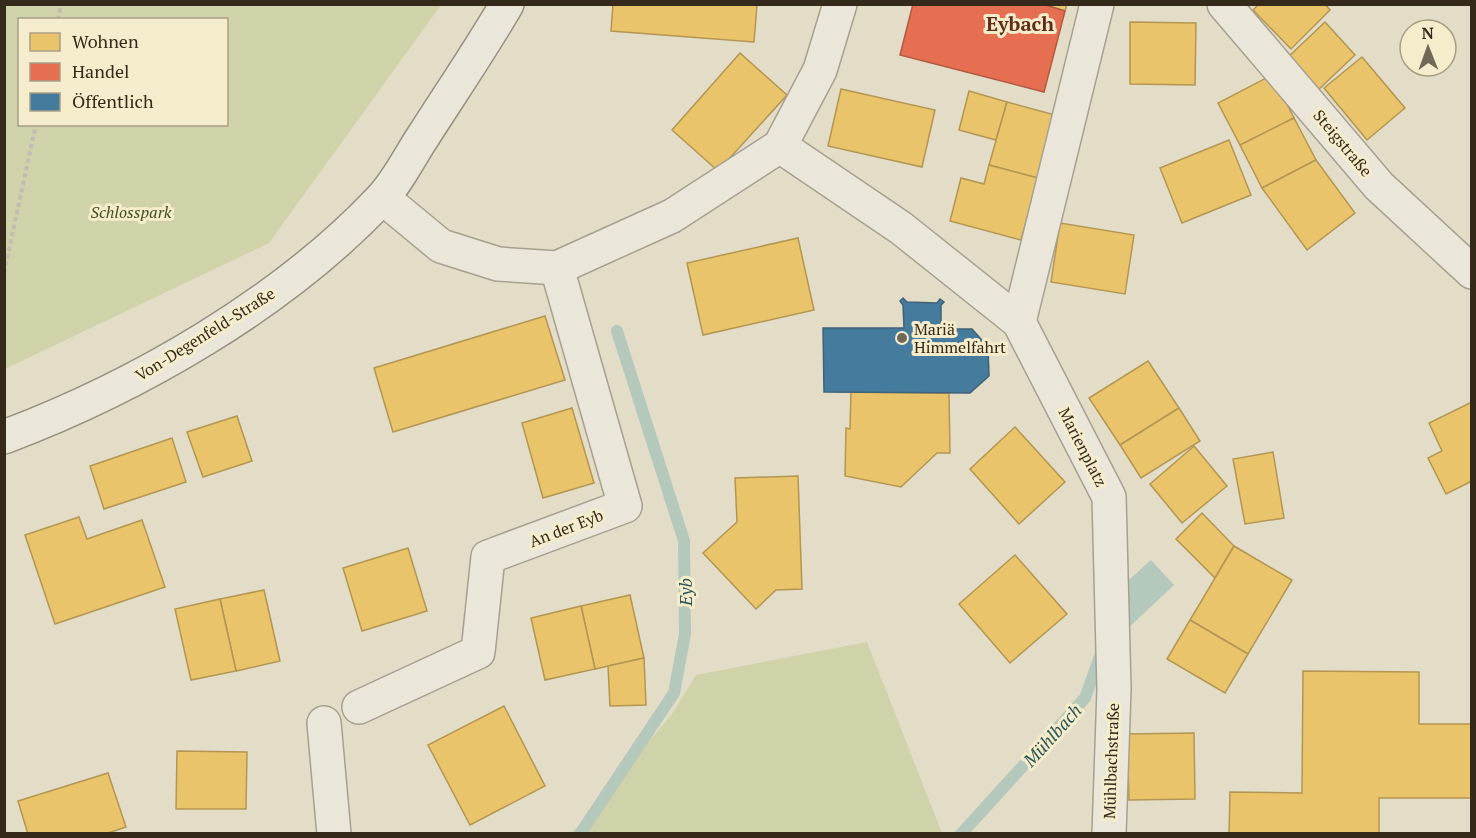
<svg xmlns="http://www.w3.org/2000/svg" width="1476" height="838" viewBox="0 0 1476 838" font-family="'PT Serif',serif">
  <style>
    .green { fill: #d0d3a9; fill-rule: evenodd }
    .water { fill: #b4c8bc }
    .homes { fill: #e9c46a; stroke: #b39652; stroke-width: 1.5 }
    .shops { fill: #e76f51; stroke: #b15a41; stroke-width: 1.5 }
    .public { fill: #457b9d; stroke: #406276; stroke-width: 1.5 }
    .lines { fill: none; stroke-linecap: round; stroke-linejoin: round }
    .stream { stroke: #b4c8bc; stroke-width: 12 }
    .minor-casing { stroke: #a7a091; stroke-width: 36 }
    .secondary-casing { stroke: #979081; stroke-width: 36 }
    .path { stroke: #c3bdb1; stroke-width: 4; stroke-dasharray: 4.5 3; stroke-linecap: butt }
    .minor { stroke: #eae6da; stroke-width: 33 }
    .secondary { stroke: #eae6da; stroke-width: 33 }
    .poi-dot { fill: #716857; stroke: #f5eccc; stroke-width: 2 }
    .labels { text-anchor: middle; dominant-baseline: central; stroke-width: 6; stroke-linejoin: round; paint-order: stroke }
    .street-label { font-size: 16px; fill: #34291b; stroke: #f5eccc }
    .park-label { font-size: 16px; font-style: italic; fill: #425121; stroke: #f5eccc }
    .poi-label { font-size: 16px; fill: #34291b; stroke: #f5eccc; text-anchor: start }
    .water-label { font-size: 18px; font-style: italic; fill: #295454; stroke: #f5eccc }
    .quarter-label { font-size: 20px; font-weight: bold; fill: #612d1a; stroke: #f5eccc }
  </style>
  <rect width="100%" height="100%" fill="#e3dcc7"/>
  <g class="green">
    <path d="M5 4H441V5L269 243 5 369ZM20 20H226V124H20Z"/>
    <path d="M867 642 942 833H572L672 714 696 675Z"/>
  </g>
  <path class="water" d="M1151 560 1174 585 1125 631 1101 605Z"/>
  <g class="homes">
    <path d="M613 4H757L754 42 611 31Z"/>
    <path d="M1042 4H1067L1065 11Z"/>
    <path d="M1259 4H1325L1330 10 1291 49 1253 10Z"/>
    <path d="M1130 22 1196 23 1195 85 1130 84Z"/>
    <path d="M1325 22 1355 55 1317 91 1286 59Z"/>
    <path d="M740 53 787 95 718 171 672 130Z"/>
    <path d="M1362 57 1405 108 1367 140 1324 88Z"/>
    <path d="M1272 75 1294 118 1240 145 1218 103Z"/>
    <path d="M841 89 935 110 922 167 828 146Z"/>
    <path d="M969 91 1007 102 996 140 959 130Z"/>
    <path d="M1007 102 1055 115 1038 178 989 165Z"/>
    <path d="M1294 118 1316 160 1262 188 1240 145Z"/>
    <path d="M1229 140 1251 195 1182 223 1160 168Z"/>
    <path d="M1316 160 1355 213 1307 250 1262 188Z"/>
    <path d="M989 165 1038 178 1021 240 950 221 961 178 984 184Z"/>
    <path d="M1060 223 1134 235 1125 294 1051 282Z"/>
    <path d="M798 238 814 310 703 335 687 263Z"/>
    <path d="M545 316 565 380 393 432 374 368Z"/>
    <path d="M1148 361 1179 408 1120 445 1089 398Z"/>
    <path d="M851 392 949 393 950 453H937L901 487 845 476 846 428 850 429Z"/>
    <path d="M1472 402V481L1446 494 1428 458 1442 451 1429 423Z"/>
    <path d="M572 408 594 483 543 498 522 423Z"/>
    <path d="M1179 408 1200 441 1141 478 1120 445Z"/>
    <path d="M237 416 252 461 203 477 187 432Z"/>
    <path d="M1015 427 1065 482 1019 524 970 469Z"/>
    <path d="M172 438 186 482 104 509 90 466Z"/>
    <path d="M1194 446 1227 486 1182 523 1150 484Z"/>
    <path d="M1273 452 1284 518 1245 524 1233 459Z"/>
    <path d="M798 476 802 589 776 590 756 609 703 553 737 522 735 478Z"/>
    <path d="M1202 513 1234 546 1215 578 1176 539Z"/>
    <path d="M79 517 87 539 142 520 165 587 55 624 25 535Z"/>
    <path d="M1234 546 1292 580 1248 654 1190 620Z"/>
    <path d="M408 548 427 611 362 631 343 568Z"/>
    <path d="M1015 555 1067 614 1010 663 959 604Z"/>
    <path d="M264 590 280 661 236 671 220 599Z"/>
    <path d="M630 595 644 658 595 669 581 606Z"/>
    <path d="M220 599 236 671 191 680 175 609Z"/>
    <path d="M581 606 595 669 545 680 531 618Z"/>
    <path d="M1190 620 1248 654 1225 693 1167 659Z"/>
    <path d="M644 658 646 705 610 706 608 666Z"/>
    <path d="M1303 671 1419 672V724H1472V798H1379V834H1229L1230 792 1302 793Z"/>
    <path d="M504 706 545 786 470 825 428 745Z"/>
    <path d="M1194 733 1195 799 1129 800 1127 734Z"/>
    <path d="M177 751 247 752 246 809H176Z"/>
    <path d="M108 773 126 827 105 834H28L18 801Z"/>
  </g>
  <path class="shops" d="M913 4H1042L1065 11 1044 92 900 55Z"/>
  <path class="public" d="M903 298 907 302 937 303 940 299 944 302 941 305V329H972L988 347 989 376 970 393 824 392 823 328H904L903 305 900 301Z"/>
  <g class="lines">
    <g class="stream">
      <path d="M580 834 674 693 685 634 684 541 617 331"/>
      <path d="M961 834 1085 698 1102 651"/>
    </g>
    <g class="minor-casing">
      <g id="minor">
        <path d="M1224 4 1379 186 1472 272"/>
        <path d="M780 146 901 228 1019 322 1109 497 1114 689 1109 834"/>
        <path d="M383 198 441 246 498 264 557 268 672 216 780 146 820 70 840 4"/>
        <path d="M1019 322 1097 4"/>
        <path d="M359 707 478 652 488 557 625 506 557 268"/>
        <path d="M324 723 334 834"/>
      </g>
    </g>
    <g class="secondary-casing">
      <path id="secondary" d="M4 437C137 387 283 303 381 199 397 183 411 154 424 135 452 91 481 49 507 4"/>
    </g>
    <g class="path">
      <path d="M58 20 61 4"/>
      <path d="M4 273 36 124"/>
    </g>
    <use href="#minor" class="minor"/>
    <use href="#secondary" class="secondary"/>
  </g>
  <circle class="poi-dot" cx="902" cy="338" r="6"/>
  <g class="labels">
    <g class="street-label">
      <text transform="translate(1343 143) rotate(50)">Steigstraße</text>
      <text transform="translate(205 334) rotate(-32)">Von-Degenfeld-Straße</text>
      <text transform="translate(1083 447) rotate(63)">Marienplatz</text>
      <text transform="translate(566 528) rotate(-21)">An der Eyb</text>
      <text transform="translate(1111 761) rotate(-88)">Mühlbachstraße</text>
    </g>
    <g class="park-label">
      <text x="131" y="212">Schlosspark</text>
    </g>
    <g class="poi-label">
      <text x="914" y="329">Mariä<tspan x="914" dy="18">Himmelfahrt</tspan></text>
    </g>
    <g class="water-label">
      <text transform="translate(685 592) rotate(-90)">Eyb</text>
      <text transform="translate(1052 735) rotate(-48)">Mühlbach</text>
    </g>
    <g class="quarter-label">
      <text x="1020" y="23">Eybach</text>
    </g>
  </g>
  <rect width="1476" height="838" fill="none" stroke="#34291b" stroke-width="12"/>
  <rect x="18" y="18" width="210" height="108" fill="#f5eccc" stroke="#a89e85" stroke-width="1.5"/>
  <rect x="30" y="33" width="30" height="18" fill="#e9c46a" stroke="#a89e85" stroke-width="1.5"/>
  <text x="72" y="48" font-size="18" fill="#34291b">Wohnen</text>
  <rect x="30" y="63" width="30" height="18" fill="#e76f51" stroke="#a89e85" stroke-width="1.5"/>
  <text x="72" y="78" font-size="18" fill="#34291b">Handel</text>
  <rect x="30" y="93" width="30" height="18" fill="#457b9d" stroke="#a89e85" stroke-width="1.5"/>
  <text x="72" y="108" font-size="18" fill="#34291b">Öffentlich</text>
  <g transform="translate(1428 48) rotate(359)"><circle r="28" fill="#f5eccc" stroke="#a89e85" stroke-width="1.5"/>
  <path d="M0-4.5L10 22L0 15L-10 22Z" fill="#716857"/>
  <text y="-9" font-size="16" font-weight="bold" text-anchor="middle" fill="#34291b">N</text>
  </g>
</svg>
